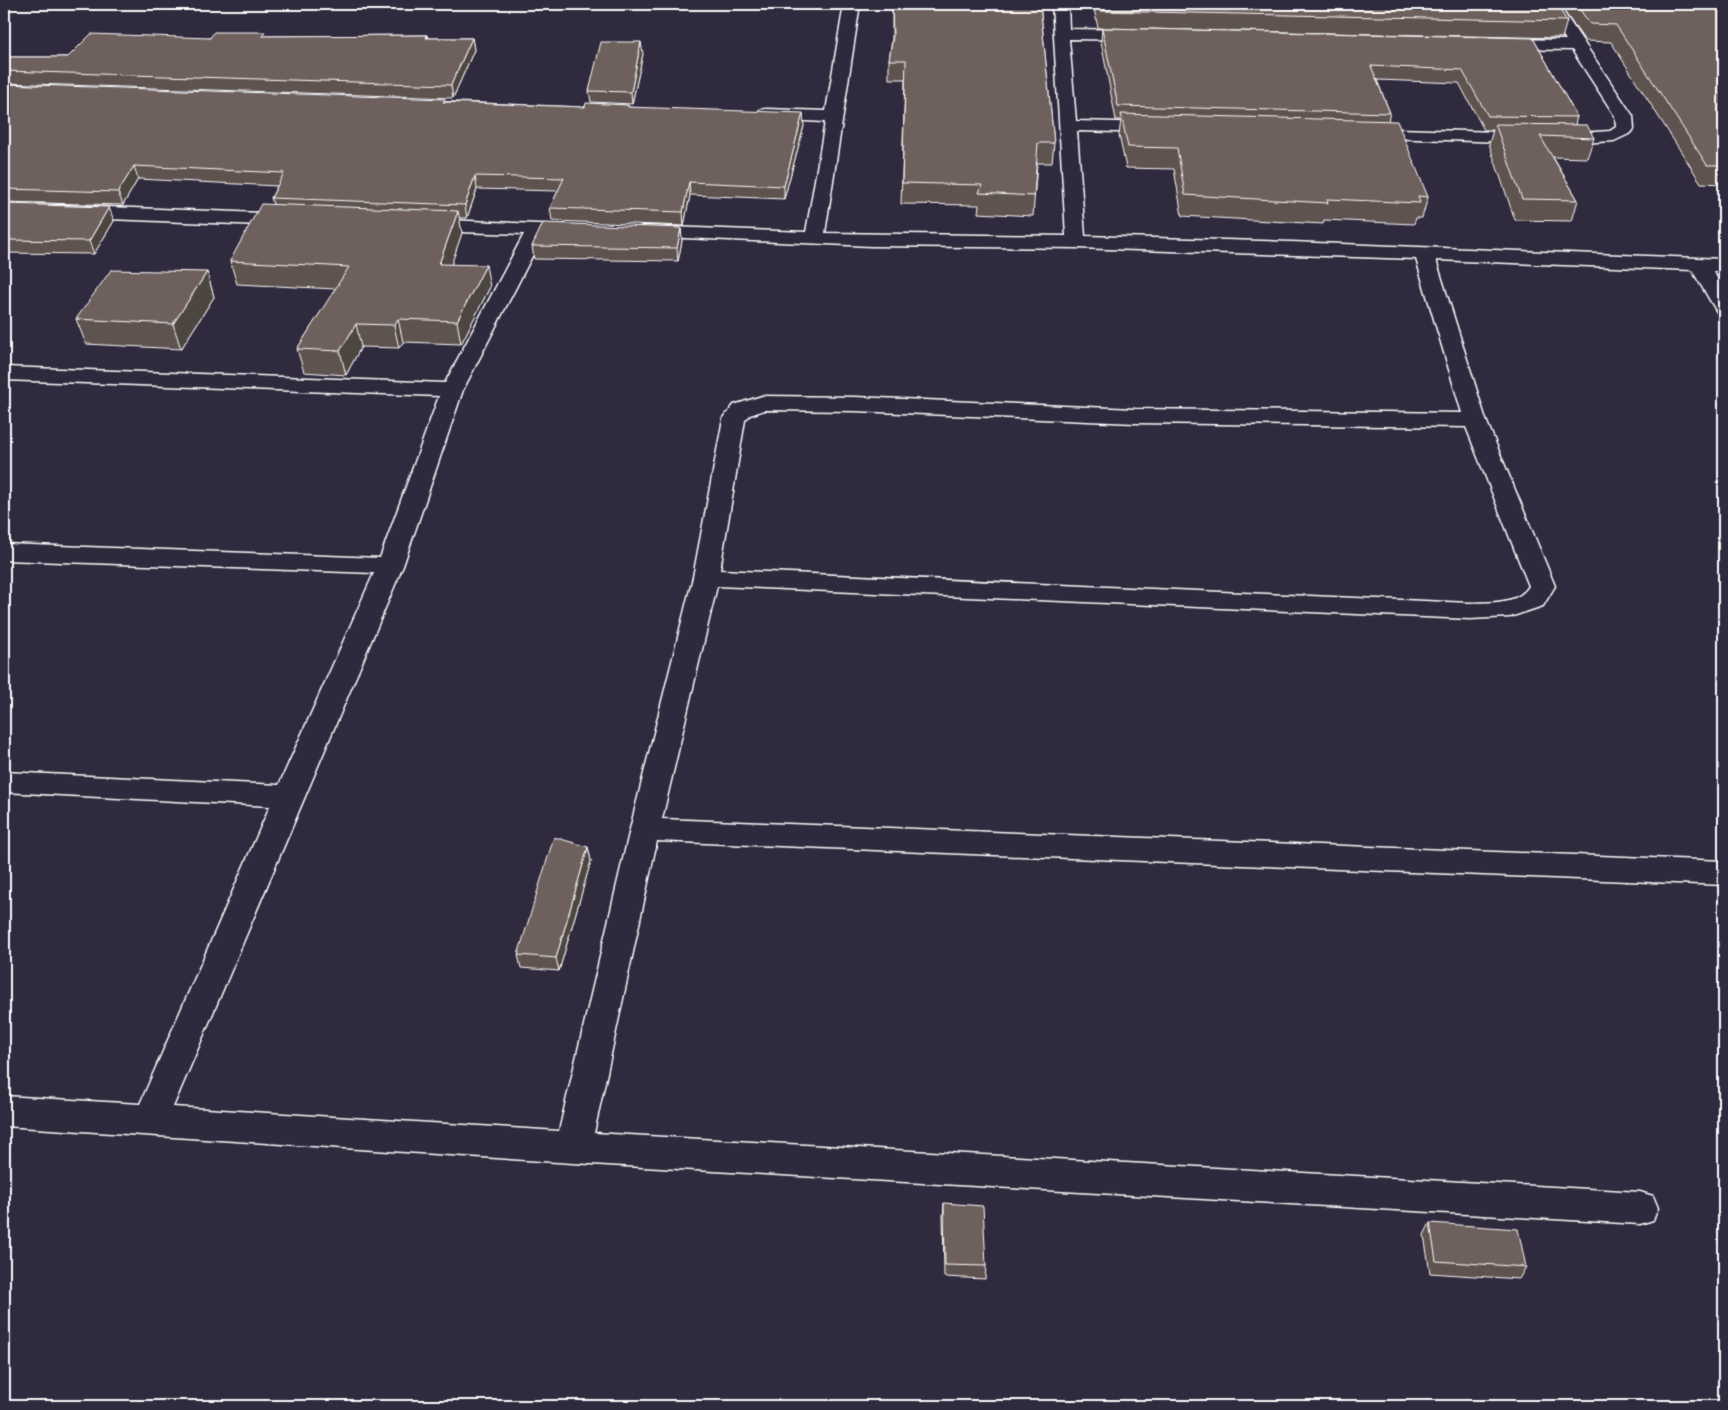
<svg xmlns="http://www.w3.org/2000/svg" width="1728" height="1410" viewBox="0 0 1728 1410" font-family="'Gochi Hand',sans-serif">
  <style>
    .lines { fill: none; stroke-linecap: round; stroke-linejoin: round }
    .minor-casing { stroke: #fff; stroke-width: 3 }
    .minor { fill: #2f2a3d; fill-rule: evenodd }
    .wall { fill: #5f5350; stroke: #fff }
    .shaded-wall { fill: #4d4441; stroke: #fff }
    .building { fill: #6e615d; stroke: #fff }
  </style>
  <rect width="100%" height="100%" fill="#2f2a3d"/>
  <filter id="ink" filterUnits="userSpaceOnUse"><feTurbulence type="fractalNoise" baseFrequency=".02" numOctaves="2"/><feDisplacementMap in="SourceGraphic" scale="10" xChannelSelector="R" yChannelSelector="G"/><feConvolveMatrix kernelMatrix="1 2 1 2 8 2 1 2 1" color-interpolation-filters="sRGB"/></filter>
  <g filter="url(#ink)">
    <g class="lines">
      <g class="minor-casing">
        <g id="minor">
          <path d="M844 4H860L825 233 1066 236 1052 4H1068L1069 29 1138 30 1144 32 1146 35 1144 38 1138 40 1069 39 1076 121 1156 123 1162 124 1165 128 1162 132 1156 133 1077 131 1085 236 1291 242 1724 259V271H1713L1724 290V314L1717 312 1692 270 1436 260 1486 420 1555 586 1543 606 1510 617 1470 619 717 586 662 819 1724 861V885L657 841 594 1133 1640 1192 1653 1196 1658 1208 1653 1220 1640 1224 573 1163 4 1126V1096L140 1104 270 806 4 792V772L279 785 374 573 4 560V544L380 558 439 396 4 380V367L445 383 524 234 424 231 417 229 414 225 417 221 424 219 585 226 588 230 585 234 578 236 543 235 463 390 403 566 173 1107 559 1131 630 829 693 577 723 419 734 405 762 396 855 397 1135 409 1462 413 1416 259 1076 248 871 246 637 236 634 232 637 228 644 226 806 232 825 122 766 119 760 118 757 114 760 110 766 109 826 111ZM764 410 855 411 1135 423 1466 427 1529 586C1518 605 1490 602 1470 603L720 570 745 420 750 415Z"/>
          <path d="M1542 4H1558L1633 116 1634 129 1631 133 1614 141 1564 144 1358 137 1355 133 1358 129 1364 128 1564 134 1610 131 1616 127 1615 116 1572 50 1499 49 1493 47 1491 44 1493 41 1499 39 1566 40Z"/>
          <path d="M4 203 291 214 298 216 301 220 298 224 291 226 4 215Z"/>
        </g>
      </g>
      <use href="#minor" class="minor"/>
    </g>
    <g class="wall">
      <path d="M892 4H1040L1054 143 1052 163H1037L1033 216 978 213 979 205 901 204 905 79H889V60L892 39Z"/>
      <path d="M1093 4H1137L1138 8 1223 10 1221 4H1556L1567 21 1562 38 1098 28Z"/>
      <path d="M1559 4H1724V184L1701 183 1611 42 1585 41Z"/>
      <path d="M1102 28 1533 38 1577 117 1575 124 1594 138 1587 158 1553 157 1578 200 1572 221 1515 220 1489 144 1493 130H1484L1459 83 1377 80 1390 113 1388 121 1428 197 1422 218H1416L1414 224 1324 220 1323 224 1182 216 1174 169 1126 168 1119 135 1121 120H1116L1101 42Z"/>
      <path d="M427 35 428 38H472L474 50 453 98 4 83V57H68L210 38 266 36Z"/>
      <path d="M643 54 632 104 591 102 589 91Z"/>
      <path d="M4 84 585 107 628 105V107L804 126 784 199 690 195 684 226 552 221 550 208 558 191 477 189 467 218H459L462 233 451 264 490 287 461 344 403 342 399 348 361 347 346 375 304 372 297 349 336 289 237 284 230 261 273 204 271 198 277 186 138 179 123 205 4 202Z"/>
      <path d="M4 204 114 221 94 254 4 253Z"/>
      <path d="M681 228 682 241 678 261 534 259 532 246Z"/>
      <path d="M207 272 214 297 181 349 86 344 76 319Z"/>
      <path d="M588 847 591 861 559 971 521 968 518 955Z"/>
      <path d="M944 1203 986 1266 985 1279 944 1277 943 1216Z"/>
      <path d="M1430 1223 1526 1267 1519 1279 1430 1273 1424 1235Z"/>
    </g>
    <g class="shaded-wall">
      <path d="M472 38 474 50 453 98 451 85Z"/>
      <path d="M641 42 643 54 632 104 631 92Z"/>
      <path d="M803 113 804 126 784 199V186Z"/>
      <path d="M134 166 138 179 123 205 118 192Z"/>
      <path d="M475 176 477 189 467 218 465 205Z"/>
      <path d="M689 182 690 195 684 226 683 212Z"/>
      <path d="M109 207 114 221 94 254 89 241Z"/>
      <path d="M458 211 462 233 444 286 439 264Z"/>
      <path d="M681 228 682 241 678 261 677 248Z"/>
      <path d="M486 265 490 287 461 344 457 321Z"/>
      <path d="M207 272 214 297 181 349 173 324Z"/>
      <path d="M398 319 403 342 399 348 394 325Z"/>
      <path d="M356 324 361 347 346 375 340 351Z"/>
      <path d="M588 847 591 861 559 971 556 958Z"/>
    </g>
    <g class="building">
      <path d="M892 4H1040L1054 143H1038L1034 196 979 193 982 185 902 183 906 60H889L893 36Z"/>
      <path d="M1098 4H1137L1138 8 1229 10 1228 4H1556L1567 21 1100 11Z"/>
      <path d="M1576 4H1724V165H1707L1616 25 1590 24Z"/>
      <path d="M1102 28 1533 38 1577 117 1488 116 1462 70 1371 66 1390 113 1118 106Z"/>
      <path d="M214 32H265L262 36 427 35 426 38H472L451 85 4 71V57H68L91 34 210 38Z"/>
      <path d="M601 42H641L631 92 589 91Z"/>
      <path d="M4 84 445 99 443 102 585 107 586 103 628 105V107L803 113 784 186 689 182 683 212 550 208 564 178 475 176 465 205 271 198 284 173 134 166 118 192 4 189Z"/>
      <path d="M1121 114 1397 121 1428 197 1418 196 1420 203 1327 199 1328 203 1185 195 1177 148 1128 147Z"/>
      <path d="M1495 124 1587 125 1594 138 1540 136 1578 200 1522 199Z"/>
      <path d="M4 204 109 207 89 241 4 240Z"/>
      <path d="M261 204 458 211 439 264 486 265 457 321 398 319 394 325 356 324 340 351 297 349 349 267 230 261Z"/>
      <path d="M543 223 681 228 677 248 532 246Z"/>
      <path d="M111 270 207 272 173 324 76 319Z"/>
      <path d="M554 837 588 847 556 958 518 955Z"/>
      <path d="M944 1203 983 1206 986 1266 945 1265Z"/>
      <path d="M1430 1223 1518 1229 1526 1267 1436 1261Z"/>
    </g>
  </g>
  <rect width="1728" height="1410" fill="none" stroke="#2f2a3d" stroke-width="20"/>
  <rect x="10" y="10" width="1708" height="1390" fill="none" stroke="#fff" stroke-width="2" filter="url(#ink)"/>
</svg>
